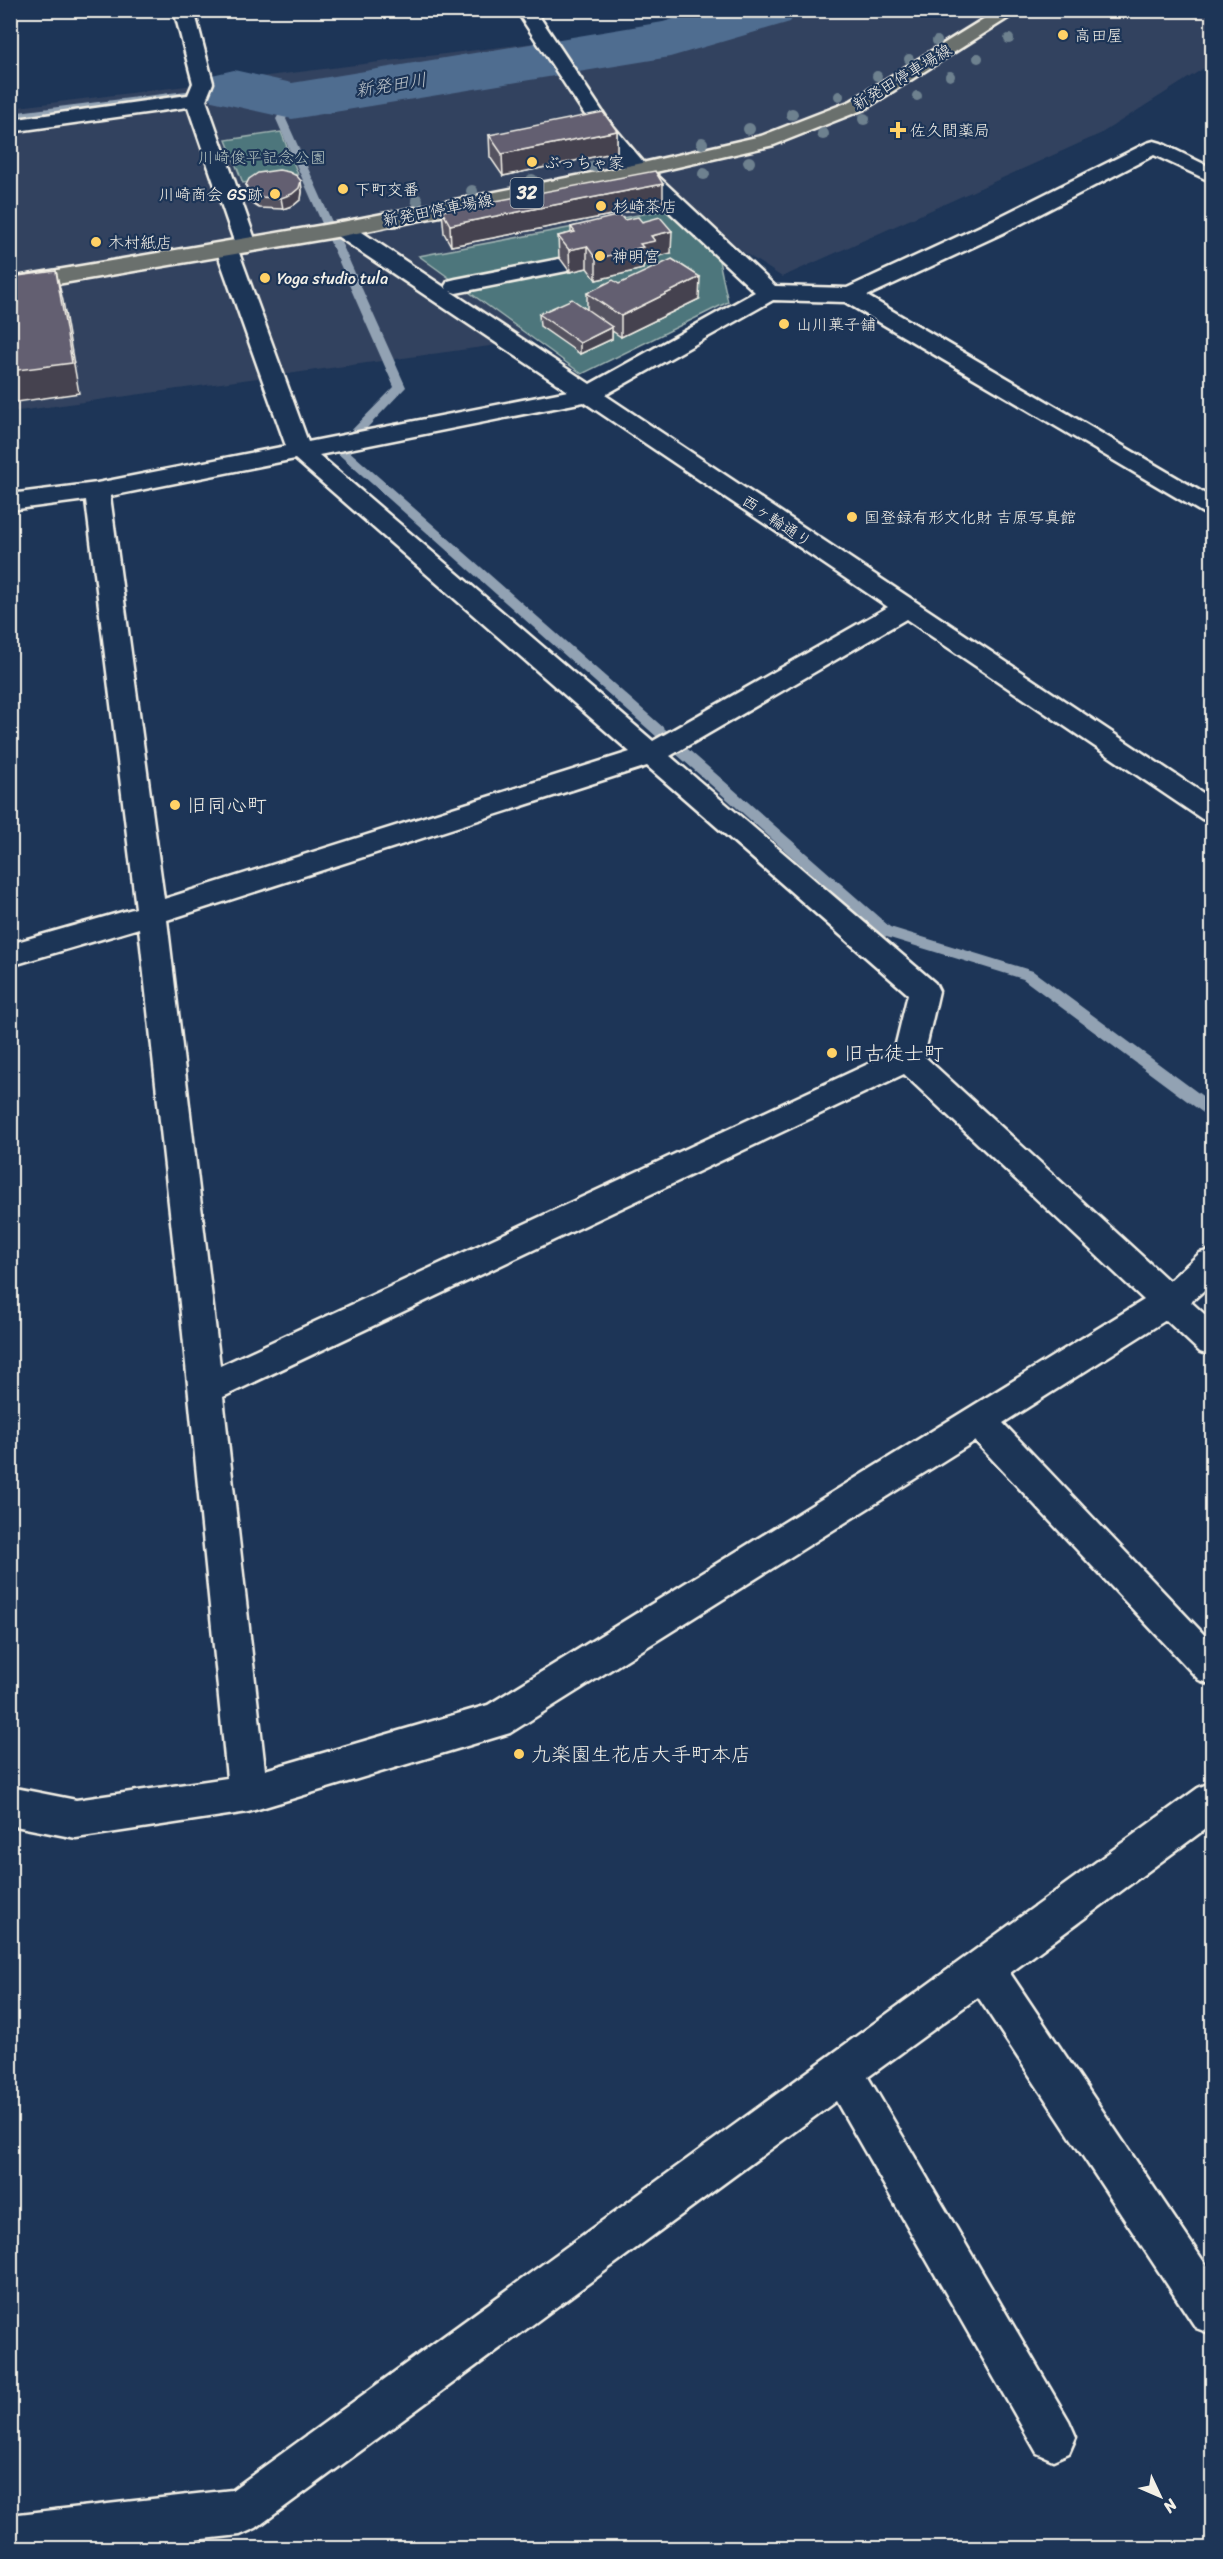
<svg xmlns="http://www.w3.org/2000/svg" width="1223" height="2559" viewBox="0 0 1223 2559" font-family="Sriracha,'Klee One',sans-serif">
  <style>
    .built { fill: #32425f }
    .green { fill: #4d767c; stroke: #a0b4b2; stroke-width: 1.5 }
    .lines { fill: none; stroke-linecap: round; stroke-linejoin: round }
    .stream { fill: #92a2b3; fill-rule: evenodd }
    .river { fill: #506d90; fill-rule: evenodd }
    .minor-casing { stroke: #f4f1e8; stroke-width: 5 }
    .major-casing { stroke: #f4f1e8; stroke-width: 5 }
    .minor { fill: #1d3557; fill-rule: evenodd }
    .major { fill: #6b706d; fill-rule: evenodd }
    .tree { fill: #6e818f }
    .wall { fill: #555261; stroke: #f4f1e8; stroke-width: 1.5 }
    .shaded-wall { fill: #45424f; stroke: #f4f1e8; stroke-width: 1.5 }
    .building { fill: #635f71; stroke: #f4f1e8; stroke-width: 1.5 }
    .poi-dot { fill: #ffd166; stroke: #1d3557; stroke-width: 2 }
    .labels { text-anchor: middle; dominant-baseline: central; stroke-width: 4.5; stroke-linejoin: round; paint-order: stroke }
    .far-poi-label { font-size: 16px; fill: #f4f1e8; stroke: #1d3557; text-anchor: start }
    .far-street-label { font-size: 16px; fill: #f4f1e8; stroke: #1d3557 }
    .far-park-label { font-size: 16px; fill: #b1c0bd; stroke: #1d3557 }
    .far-water-label { font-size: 18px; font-style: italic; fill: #bbc3c9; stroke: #1d3557 }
    .shield { fill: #1d3557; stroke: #b4b9bc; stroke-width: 1.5 }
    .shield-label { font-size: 18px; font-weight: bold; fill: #f4f1e8 }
    .poi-label { font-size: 20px; fill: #f4f1e8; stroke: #1d3557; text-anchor: start }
  </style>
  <rect width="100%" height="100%" fill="#1d3557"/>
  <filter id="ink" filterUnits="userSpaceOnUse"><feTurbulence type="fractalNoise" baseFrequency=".0167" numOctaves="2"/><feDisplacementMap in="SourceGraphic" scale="12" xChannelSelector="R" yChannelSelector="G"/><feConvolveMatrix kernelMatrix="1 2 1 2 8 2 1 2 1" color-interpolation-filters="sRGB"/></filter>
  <g filter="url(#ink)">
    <path class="built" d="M781 11H1212V63L1100 134 782 277 675 208 420 256 533 340 11 412 10 108 776 13Z"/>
    <g class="green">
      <path d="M281 132 298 174 243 183 226 140Z"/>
      <path d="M675 208 718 256 728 302 582 374 419 256Z"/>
    </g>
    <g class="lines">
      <g class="stream">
        <path d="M234 85 238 86V90L10 119V113Z"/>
        <path d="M292 98 297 101 286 119 406 387 347 449 890 927 1033 971 1212 1103V1117L1206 1115 1023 979 880 935 336 452V446L394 387 276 119 288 99Z"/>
      </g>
      <path class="river" d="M704 10H798L790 22 670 57 292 119 212 101 203 88 212 75 234 70 292 83 663 22Z"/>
      <g class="minor-casing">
        <g id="minor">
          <path d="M174 10H194L213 83 206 100 257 245 254 250 246 252 238 250 308 442 568 391 334 234 331 229 334 224 342 222 350 224 447 289 445 286 448 281 456 279 559 259 567 261 570 266 567 271 456 293 450 291 590 384 755 292 630 175 593 127 516 10H535L608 120 646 165 775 286 847 288 987 223 1147 143 1154 141 1161 143 1212 168V182L1154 155 1003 233 867 296 1212 498V516L1203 513 845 302 773 300 605 395 1212 799V822L1202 819 906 619 670 756 935 983 939 991 924 1056 1169 1281 1200 1253 1212 1250V1283L1191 1302 1212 1321V1356L1200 1352 1166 1320 1003 1423 1212 1643V1685L1199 1680 975 1441 510 1733 248 1812 76 1838 10 1825V1787L76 1800 227 1778 180 1304 139 928 10 966V944L136 908 86 500 10 510V494L97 483 286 446 216 249 219 244 227 242 235 244 188 107 10 132V120L188 95 193 83ZM584 402 888 607 653 741 319 455ZM295 459 630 752 164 899 110 496ZM647 766 908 994 894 1052 220 1366 167 920ZM904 1074 1144 1300 488 1705 265 1770 223 1397Z"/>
          <path d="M1212 1782V1824L1010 1973 1212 2274V2334L1196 2328 978 1997 868 2077 1069 2421 1076 2437 1069 2453 1053 2460 1037 2453 836 2101 256 2528 240 2535 121 2548H10V2515L232 2490 1198 1788Z"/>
        </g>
      </g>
      <g class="major-casing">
        <path id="major" d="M998 10H1021L865 109 774 145 638 176 342 236 10 292V278L342 222 638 164 761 136 851 101Z"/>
      </g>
      <use href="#minor" class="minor"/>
      <use href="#major" class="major"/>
    </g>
    <g class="tree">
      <circle cx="1009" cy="39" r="5"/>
      <circle cx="937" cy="41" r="5"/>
      <circle cx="978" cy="58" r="5"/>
      <circle cx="909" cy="59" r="5"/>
      <circle cx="877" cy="76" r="5"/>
      <circle cx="950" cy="76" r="5"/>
      <circle cx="839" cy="96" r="5"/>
      <circle cx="917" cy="96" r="5"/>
      <circle cx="792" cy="114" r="6"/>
      <circle cx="864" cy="119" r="6"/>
      <circle cx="749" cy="129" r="6"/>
      <circle cx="823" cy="134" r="6"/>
      <circle cx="702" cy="143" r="6"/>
      <circle cx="749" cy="162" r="6"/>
      <circle cx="594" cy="166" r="6"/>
      <circle cx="704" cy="174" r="6"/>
      <circle cx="532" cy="180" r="6"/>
      <circle cx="472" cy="191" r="6"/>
      <circle cx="417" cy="200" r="6"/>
    </g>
    <g class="wall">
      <path d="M617 131V152L503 176 490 157 489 135Z"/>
      <path d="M301 181 302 192 301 199 294 205 283 209 259 208 251 203 248 197 246 185Z"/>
      <path d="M663 205 451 246 444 233 442 211Z"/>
      <path d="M624 220 671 253 655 257 654 262 643 265V269L596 280 587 268 570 272 559 257 558 236 571 233V227Z"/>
      <path d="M619 284 699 299 621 337 612 331V339L580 354 540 326 539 314 587 310V293Z"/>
    </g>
    <g class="shaded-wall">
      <path d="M617 131V152L503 176 502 154Z"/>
      <path d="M301 181 302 192 301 199 294 205 283 209 281 198Z"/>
      <path d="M663 184V205L451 246 450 225Z"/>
      <path d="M672 231 671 253 655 257 654 262 643 265V269L596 280V259L640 244 651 236Z"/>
      <path d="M587 246V268L570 272 569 250Z"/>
      <path d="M56 271 63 301 79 393 10 403V371Z"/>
      <path d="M700 277 699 299 621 337V316Z"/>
      <path d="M612 327V339L580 354V343Z"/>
    </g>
    <g class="building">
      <path d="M603 112 617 131 502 154 489 135Z"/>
      <path d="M279 170 289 172 297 176 301 181 299 188 292 194 281 198 257 197 249 192 246 185 249 179 258 173Z"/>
      <path d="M655 171 663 184 450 225 442 211Z"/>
      <path d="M620 215 624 220 638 217 642 222 660 217 672 231 651 236 655 241 640 244 643 247 596 259 587 246 569 250 558 236 575 232 571 227Z"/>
      <path d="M672 259 700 277 621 316 587 293 613 280 619 284Z"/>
      <path d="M56 271 72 363 10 371V277Z"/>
      <path d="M572 299 612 327 580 343 539 314Z"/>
    </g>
  </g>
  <g class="poi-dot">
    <circle cx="1063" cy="35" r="6"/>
    <path d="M895 121h6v6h6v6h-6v6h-6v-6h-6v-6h6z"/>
    <circle cx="532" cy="162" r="6"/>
    <circle cx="343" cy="189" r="6"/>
    <circle cx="275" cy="194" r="6"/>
    <circle cx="601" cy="206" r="6"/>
    <circle cx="96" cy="242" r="6"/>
    <circle cx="600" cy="256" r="6"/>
    <circle cx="265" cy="278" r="6"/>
    <circle cx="784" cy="324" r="6"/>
    <circle cx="852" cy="517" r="6"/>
    <circle cx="175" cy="805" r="6"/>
    <circle cx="832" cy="1053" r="6"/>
    <circle cx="519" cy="1754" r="6"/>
  </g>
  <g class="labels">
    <g class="far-poi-label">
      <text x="1075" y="35">高田屋</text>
      <text x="910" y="130">佐久間薬局</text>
      <text x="544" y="162">ぶっちゃ家</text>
      <text x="355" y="189">下町交番</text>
      <text x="263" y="194" text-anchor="end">川崎商会 GS跡</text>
      <text x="613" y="206">杉崎茶店</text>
      <text x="108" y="242">木村紙店</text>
      <text x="612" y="256">神明宮</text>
      <text x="277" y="278">Yoga studio tula</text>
      <text x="796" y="324">山川菓子舗</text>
      <text x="864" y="517">国登録有形文化財 吉原写真館</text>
    </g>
    <g class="far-street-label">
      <text transform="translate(902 77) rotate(-31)">新発田停車場線</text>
      <text transform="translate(438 210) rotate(-11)">新発田停車場線</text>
      <text transform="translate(777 521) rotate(34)">西ヶ輪通り</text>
    </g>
    <g class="far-park-label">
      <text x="262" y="157">川崎俊平記念公園</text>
    </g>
    <g class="far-water-label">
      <text transform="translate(391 85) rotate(-9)">新発田川</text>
    </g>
    <rect class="shield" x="510.5" y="178" width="33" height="30" rx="4.5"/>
    <g class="shield-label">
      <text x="527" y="193">32</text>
    </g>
    <g class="poi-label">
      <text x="187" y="805">旧同心町</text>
      <text x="844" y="1053">旧古徒士町</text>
      <text x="531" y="1754">九楽園生花店大手町本店</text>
    </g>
  </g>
  <rect width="1223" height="2559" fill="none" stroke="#1d3557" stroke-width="36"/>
  <rect x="18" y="18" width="1187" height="2523" fill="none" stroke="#f4f1e8" stroke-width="2" filter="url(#ink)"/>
  <g transform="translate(1160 2496) rotate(134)" stroke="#1d3557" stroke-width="4.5" paint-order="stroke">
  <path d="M0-4.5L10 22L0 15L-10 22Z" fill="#f4f1e8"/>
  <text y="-9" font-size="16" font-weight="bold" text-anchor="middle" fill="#f4f1e8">N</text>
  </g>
</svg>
